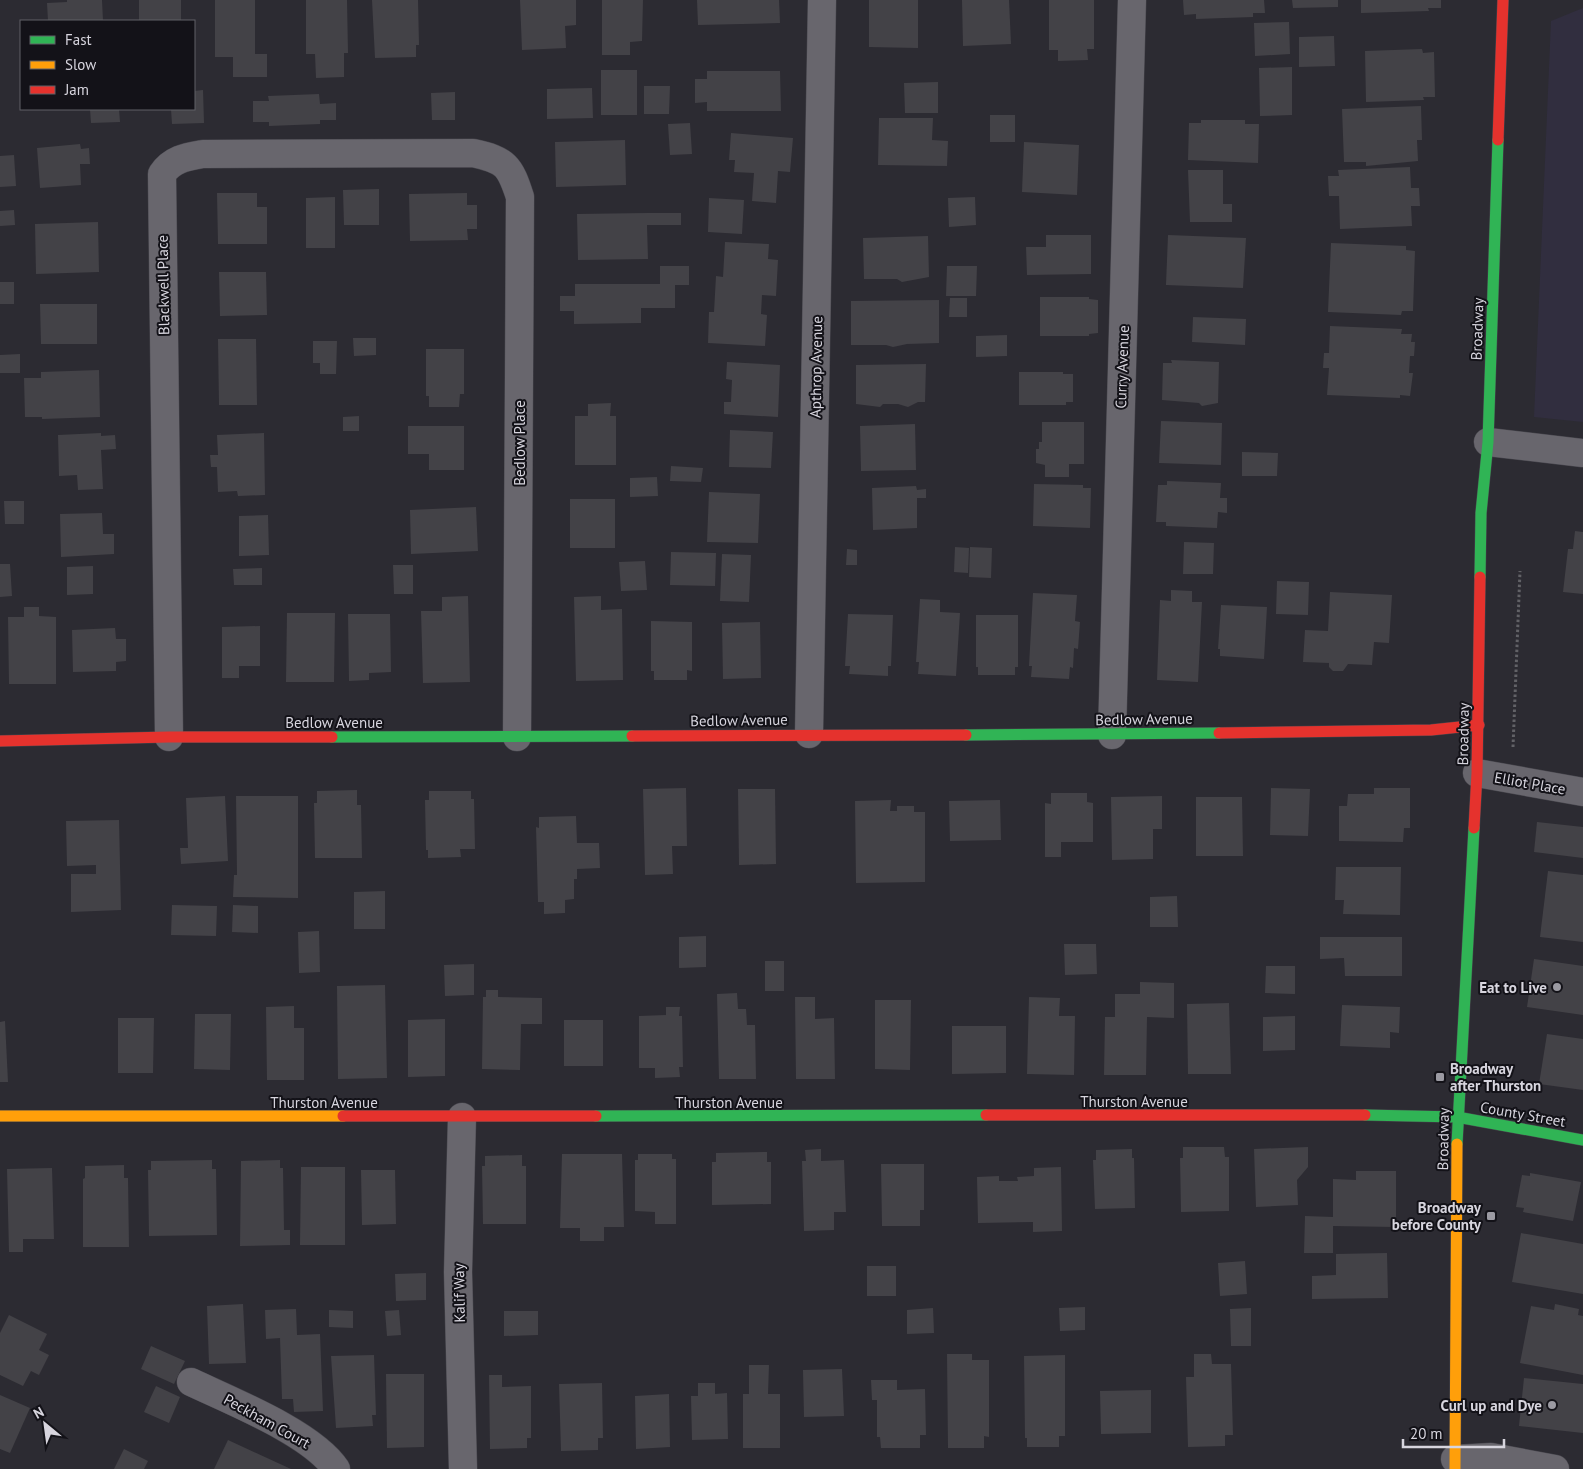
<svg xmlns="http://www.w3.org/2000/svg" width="1583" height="1469" viewBox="0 0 1583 1469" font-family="'PT Sans',sans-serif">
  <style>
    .built { fill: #312e3f }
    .building { fill: #434247 }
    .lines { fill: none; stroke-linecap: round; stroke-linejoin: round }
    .street-casing { stroke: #47464d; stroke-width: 29 }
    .fast-casing { stroke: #47464d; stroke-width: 12 }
    .slow-casing { stroke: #47464d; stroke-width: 12 }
    .jam-casing { stroke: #47464d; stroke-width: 12 }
    .path { stroke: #626267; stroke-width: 3; stroke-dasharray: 2.5 2.5; stroke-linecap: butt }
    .street { stroke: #68666d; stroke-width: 28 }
    .fast { stroke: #30b455; stroke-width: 11 }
    .slow { stroke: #ff9f0a; stroke-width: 11 }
    .jam { stroke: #e5322d; stroke-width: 11 }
    .poi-dot { fill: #9b9aa2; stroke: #131218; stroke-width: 2 }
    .labels { text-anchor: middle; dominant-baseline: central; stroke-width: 4; stroke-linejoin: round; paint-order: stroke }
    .street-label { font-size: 15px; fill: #d7d5de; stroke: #131218 }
    .poi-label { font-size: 15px; font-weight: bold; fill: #d7d5de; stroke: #131218; text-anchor: end }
  </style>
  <rect width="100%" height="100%" fill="#2c2b32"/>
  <path class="built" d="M1583 8V422L1534 417 1551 21Z"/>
  <g class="building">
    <path d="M67 0H102L103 21H48L47 3 67 2Z"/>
    <rect x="139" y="0" width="42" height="21"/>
    <path d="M215 0H255V54H267V77H233V57H215Z"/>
    <path d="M306 0H347L348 53H344V77L316 78 315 54H306Z"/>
    <path d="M372 0H418L419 45H416V57L375 58Z"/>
    <path d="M520 0H576V25L565 26 566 48 522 50Z"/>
    <path d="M602 0H643L642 41 630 42V55H602Z"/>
    <path d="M697 0H779L780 23 698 25Z"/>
    <path d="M869 0H918V48L869 47Z"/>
    <path d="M962 0H1009L1011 44 963 46Z"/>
    <path d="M1049 0H1094V49H1087L1088 60 1058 61V50H1049Z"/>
    <path d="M1183 0H1264L1265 13H1253V17L1196 19V14L1184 15Z"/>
    <path d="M1292 0H1338V7L1293 8Z"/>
    <path d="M1361 0H1441V8H1428L1429 11 1361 13Z"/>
    <path d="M1289 22 1290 54 1255 56 1254 23Z"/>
    <path d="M1334 36 1335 66 1299 67V37Z"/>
    <path d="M1422 49 1423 53 1434 52 1435 97H1423L1424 100 1366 102 1365 51Z"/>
    <path d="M1292 67V115L1260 116 1259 68Z"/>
    <rect x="601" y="70" width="36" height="45"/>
    <path d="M707 71H780L781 111H707V102L695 103V79H707Z"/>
    <path d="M938 82V113H905L904 83Z"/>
    <path d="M644 86H670L669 114H644Z"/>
    <path d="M592 88 593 118 547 119V89Z"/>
    <path d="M203 90 204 123 172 124 171 109H194V91Z"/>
    <path d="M455 92V120H432L431 93Z"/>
    <path d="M319 94 320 104 336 103V120H320V124L269 126V122H253V101H269L268 96Z"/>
    <path d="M1421 106 1422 140H1417L1418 161 1366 166V162H1344L1342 109Z"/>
    <path d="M90 109H119L120 122 91 123Z"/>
    <rect x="990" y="115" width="25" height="27"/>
    <path d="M879 118H933L932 140 948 141 947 166 878 165Z"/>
    <path d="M1201 120H1245V124H1259L1258 163 1188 160 1189 123H1201Z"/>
    <path d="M690 123 692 154 670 155 668 124Z"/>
    <path d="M731 133 793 138 790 172 778 171 776 203 752 201 754 173 734 172 735 160H729Z"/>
    <path d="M625 140 626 185 556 187 555 142Z"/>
    <path d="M1024 142 1079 145 1077 195 1022 192Z"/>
    <path d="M80 144 81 149 89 148 90 164H80L81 185 40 188 37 148Z"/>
    <path d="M14 155 16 186 0 187V156Z"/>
    <path d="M1410 167 1411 188H1419L1420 206H1411L1412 226 1340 229 1339 196H1329L1328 176H1339L1338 170Z"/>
    <path d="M1188 170H1223V204H1232V222H1190Z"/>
    <path d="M379 189V225H344L343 190Z"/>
    <path d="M217 193H257V207H267V244H218Z"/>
    <path d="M467 193V205H477V229H467L468 240 410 241 409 194Z"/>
    <path d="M335 197V248H306V198Z"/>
    <path d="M975 197 976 225 949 227 948 198Z"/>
    <path d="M709 198 744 200 742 234 708 232Z"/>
    <path d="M14 210 15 225 0 226V211Z"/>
    <path d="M647 213H681V225H647L648 259 578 260 577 214Z"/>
    <path d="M98 222 99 272 36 274 35 224Z"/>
    <path d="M1046 235H1091V274L1027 275 1026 247H1046Z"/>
    <path d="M1168 235 1246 238 1243 288 1166 285Z"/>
    <path d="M928 236 929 277 902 282 897 279H864L863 238Z"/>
    <path d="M725 242 769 244 768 259 778 260 776 296 762 295 761 314 767 315 765 346 708 343 709 312H714L716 276 723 277Z"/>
    <path d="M1331 243 1406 246V250L1415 251 1413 311H1402L1401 315 1328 312Z"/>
    <path d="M660 266H689V285H675V308H641V323L574 324V311H560V296H575V284H660Z"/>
    <path d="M947 266H977L976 296H946Z"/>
    <path d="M219 272H266L267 315 220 316Z"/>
    <rect x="0" y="282" width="14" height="22"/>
    <path d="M1040 297H1089V299L1098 300V333L1089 334V336H1040Z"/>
    <path d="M950 298H967V317H949Z"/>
    <path d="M939 300V343L907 344 893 347 886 345H851V301Z"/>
    <path d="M40 304H97V344H41Z"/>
    <path d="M1193 317 1246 319 1245 345 1192 342Z"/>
    <path d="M1330 326 1402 329 1401 334H1412L1411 342H1415L1414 356H1410L1409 373H1413L1410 396 1400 395V398L1327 395 1329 368H1323L1324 353H1329Z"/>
    <path d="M1007 335V356L976 357V336Z"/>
    <path d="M353 338H376V355L354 356Z"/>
    <path d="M218 339H256L257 405H219Z"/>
    <path d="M313 341H337L336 374H320V363H313Z"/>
    <path d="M426 349H464V394H460L459 407H429V396H426Z"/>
    <path d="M20 354V373H0V355Z"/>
    <path d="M1171 360 1219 362 1218 403 1202 406 1199 403 1162 400 1163 363H1172Z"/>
    <path d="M727 362 780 365 778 417 724 414V402H731L732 380 726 379Z"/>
    <path d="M926 364 925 402H918L908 407 898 404H883L880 407 856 404V365Z"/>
    <path d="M99 370 100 417 42 419V417H25L24 378H41V372Z"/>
    <path d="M1019 372H1063V374H1073V402H1066V405H1019Z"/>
    <path d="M611 403 610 416H616V465H575V416H588V404Z"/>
    <path d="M359 416V431H343V417Z"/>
    <path d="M1161 421 1222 423 1221 465 1159 463Z"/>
    <path d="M1042 422H1084V464H1069V477H1045V465L1036 463V449H1039V442H1042Z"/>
    <path d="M915 424 916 470 861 471 860 426Z"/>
    <path d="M408 426H464V470H429V454H408Z"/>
    <path d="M730 430 773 432 771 468 729 467Z"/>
    <path d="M101 433V436L115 435 116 449 101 450 103 489 78 490 77 475 59 476 58 435Z"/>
    <path d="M264 433 265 495 238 496 237 491 218 492 217 467H211L210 455H218L217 435Z"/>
    <path d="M1242 452 1278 453 1277 476H1242Z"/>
    <path d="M671 466 703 468 701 482 670 481Z"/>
    <path d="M657 477 658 496 630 497V478Z"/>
    <path d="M1167 481 1221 483 1220 498H1227V513L1218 512 1217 528 1166 526V522H1156L1158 485H1167Z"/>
    <path d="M1034 484 1083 485V488H1091L1090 528 1033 526Z"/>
    <path d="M916 486 917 490 926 489V498H917V528L873 530 872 488Z"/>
    <path d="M709 492 760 494 758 543 707 542Z"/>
    <rect x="570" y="499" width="45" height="49"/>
    <path d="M4 501H24V524H5Z"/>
    <path d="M476 507 478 551 411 554 410 510Z"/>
    <path d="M102 513 103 534H114V554L61 557 60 514Z"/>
    <path d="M268 515 269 555 239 556V516Z"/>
    <path d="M1575 531 1583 532V594L1563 592 1568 549H1573Z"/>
    <path d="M1184 542 1214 543 1213 574H1183Z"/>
    <path d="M955 547 969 548 968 573 954 572Z"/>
    <path d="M970 547 992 548 991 578 969 577Z"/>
    <path d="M847 549 857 550V565H846Z"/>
    <path d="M671 552 716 553 715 586 670 585Z"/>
    <path d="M722 554 751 555 749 602 720 601Z"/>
    <path d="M645 561 647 590 621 591 619 562Z"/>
    <path d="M0 564H10L12 596 0 597Z"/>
    <path d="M393 565H413V594H394Z"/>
    <path d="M93 566V594L67 595V567Z"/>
    <path d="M262 568V585H234L233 569Z"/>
    <path d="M1277 581 1309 582 1308 615 1276 614Z"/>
    <path d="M1171 590 1192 591V602H1202L1198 682 1157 680 1160 600 1171 601Z"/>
    <path d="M1330 592 1392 595 1389 643 1374 642 1372 665 1348 664 1343 671H1333L1329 667V663L1303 662 1305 630 1328 631Z"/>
    <path d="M1033 593 1077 595 1075 621 1080 622 1078 649 1074 648 1073 668 1070 667 1069 679 1031 677 1032 666H1029Z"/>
    <path d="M468 596 470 682 423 683 421 611H442V597Z"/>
    <path d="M601 596V610L622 609 623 680 576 681 574 597Z"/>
    <path d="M920 599 940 600V612L960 613 956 676 918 674 919 662H916Z"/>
    <path d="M1221 605 1267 607 1264 659 1220 656V649H1218Z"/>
    <path d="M24 607H39V616L56 617V684H9L8 617H24Z"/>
    <path d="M287 613H335L334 682H286Z"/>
    <path d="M348 614H390L391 672 369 673V680L349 681Z"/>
    <path d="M848 614 893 615 891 666H888V676L849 674 850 666H845Z"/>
    <path d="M976 615H1018V667H1015V675H978V667H976Z"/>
    <path d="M651 621 692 622V671L687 670V680H654V671H651Z"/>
    <path d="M760 622 761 678 723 679 722 623Z"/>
    <path d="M260 626V666H239V678H222V627Z"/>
    <path d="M115 628 116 639H126V661L116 662V671L73 672 72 630Z"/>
    <path d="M686 788 687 846H672L673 874 645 875 643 789Z"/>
    <path d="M1271 788 1310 789 1308 836 1270 835Z"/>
    <path d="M1374 788H1410V828H1404L1403 842 1339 841V806H1347L1348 794H1374Z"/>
    <path d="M738 789H775L776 864 739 865Z"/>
    <path d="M357 790V805H361L362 858H315L314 803H317V791Z"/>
    <path d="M429 791H471V799H474L475 849H460L461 857 428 858V850H426L425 800H429Z"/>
    <path d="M1051 793H1087V802L1093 803V842H1061V857H1045V803L1051 804Z"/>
    <path d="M225 796 228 861 181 864 180 848H188L186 798Z"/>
    <path d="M236 796H298V898L233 897 234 875H237Z"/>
    <path d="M1162 796V829H1153V859L1112 860 1111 797Z"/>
    <path d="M1196 797H1242L1243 856H1196Z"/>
    <path d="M891 800 890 811H897V806H914V812H925V882L856 883 855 801Z"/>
    <path d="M1000 800 1001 840 950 841 949 801Z"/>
    <path d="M576 816 577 843H599L600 868 577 869V879H574V899L565 900V913L544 914V902H538L536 827 539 828V817Z"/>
    <path d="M119 820 121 910 71 912V874H96V865L67 866 66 821Z"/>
    <path d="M1537 822 1583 827V858L1534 852Z"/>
    <path d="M1336 867H1401L1400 915 1343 914 1344 900H1335Z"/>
    <path d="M1548 871 1583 875V942L1540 937Z"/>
    <path d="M385 891V929H354V892Z"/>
    <path d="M1177 896 1178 927H1150V897Z"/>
    <path d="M172 905 217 906 216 936 171 935Z"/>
    <path d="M233 905 258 906V933L232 932Z"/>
    <path d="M319 931 320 972 299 973 298 932Z"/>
    <path d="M706 936V967L679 968V937Z"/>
    <path d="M1320 937H1402V976H1345L1344 958 1320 959Z"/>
    <path d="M1064 944H1096L1097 974 1065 975Z"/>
    <path d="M1534 959 1583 966V1015L1527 1007Z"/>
    <rect x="765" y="961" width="19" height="30"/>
    <path d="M474 964V995L445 996 444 965Z"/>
    <path d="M1266 966H1295V994L1265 993Z"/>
    <path d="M1140 982 1174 983V1018L1147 1017 1146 1075H1104L1105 1017H1115V994H1140Z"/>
    <path d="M385 985 387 1078 338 1079 337 986Z"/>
    <path d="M486 990H498V997L542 998V1024H521L520 1070 482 1069 483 997H486Z"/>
    <path d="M737 993 738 1009H746L747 1025H755L756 1079H719L717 994Z"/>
    <path d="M795 997H815V1019L834 1018 835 1079H796Z"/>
    <path d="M1029 997 1060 998 1059 1016H1075L1074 1075 1027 1074Z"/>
    <path d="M875 1000H911L910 1070 875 1069Z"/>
    <path d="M1229 1003 1231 1074H1188L1187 1004Z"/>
    <path d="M1342 1005 1400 1007 1399 1033 1390 1032V1048L1340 1046Z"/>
    <path d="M294 1006V1028H304V1080H267L266 1007Z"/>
    <path d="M666 1007H680L679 1016H682L683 1067H679L680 1077 655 1078V1068H639V1016L666 1015Z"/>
    <path d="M195 1014H231L230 1070 194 1069Z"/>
    <path d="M1295 1016V1050L1263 1051V1017Z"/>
    <path d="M118 1018H154L153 1073H118Z"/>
    <path d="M445 1019V1076L408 1077V1020Z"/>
    <rect x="564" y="1020" width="39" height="46"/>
    <path d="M5 1021 8 1082H0V1022Z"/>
    <path d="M952 1026H1006V1073L952 1074Z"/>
    <path d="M1547 1034 1583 1039V1090L1539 1084Z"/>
    <path d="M1183 1147H1224L1225 1157H1229V1211L1181 1212 1180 1158H1183Z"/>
    <path d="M1308 1147V1167L1297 1180 1298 1205 1256 1207 1254 1149Z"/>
    <path d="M821 1149V1161L844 1160 846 1212H834V1230L804 1231 802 1161H806L805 1150Z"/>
    <path d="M1132 1149V1158H1134L1135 1208 1095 1209 1093 1160H1096V1150Z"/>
    <path d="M767 1152V1162H771V1204L712 1205V1162H716V1153Z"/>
    <path d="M562 1154H622L624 1227H604V1241H580V1228H560Z"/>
    <path d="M638 1154H672V1159H676V1224H655V1212L635 1211V1160H638Z"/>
    <path d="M522 1155V1166H526V1224H483L482 1166H485V1156Z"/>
    <path d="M212 1160V1169H216L217 1235 149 1236 148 1170H151V1161Z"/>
    <path d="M280 1160V1168H283L284 1230H290V1245L240 1246 241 1161Z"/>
    <path d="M881 1164H924V1210H920V1226H882Z"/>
    <path d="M124 1165V1178H128L129 1247H83V1179L85 1178V1166Z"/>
    <path d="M301 1167H345V1245H300Z"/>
    <path d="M1061 1167 1062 1231 1033 1232V1222L978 1223 977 1177 999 1176V1181H1018L1017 1177 1034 1176V1168Z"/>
    <path d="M52 1168 54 1239H23V1252H9L7 1169Z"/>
    <path d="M361 1170H395L396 1224 362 1225Z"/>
    <path d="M1356 1171H1396V1227L1333 1226V1253H1304L1305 1216 1333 1217V1179L1356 1180Z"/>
    <path d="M1530 1173 1581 1182 1573 1221 1523 1212 1524 1208 1516 1207 1522 1175 1530 1176Z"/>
    <path d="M1521 1233 1583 1244V1294L1512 1282Z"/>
    <path d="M1387 1253 1388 1298 1312 1299V1276L1336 1275V1254Z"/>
    <path d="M1245 1261 1247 1294 1220 1296 1218 1263Z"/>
    <rect x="867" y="1266" width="29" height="30"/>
    <path d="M426 1273V1300L396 1301 395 1274Z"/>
    <path d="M243 1304 246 1363 209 1364 207 1306Z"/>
    <path d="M1555 1304 1579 1309 1578 1315 1583 1316V1375L1520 1363 1531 1306 1554 1310Z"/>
    <path d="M1085 1307V1330L1060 1331 1059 1308Z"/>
    <path d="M933 1308 934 1333 907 1334V1310Z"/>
    <path d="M1251 1308V1346H1231L1230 1309Z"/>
    <path d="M296 1309 297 1335 320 1334 323 1411 294 1412 293 1399H282L280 1338 266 1339 265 1310Z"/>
    <path d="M329 1310 353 1311V1328L329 1327Z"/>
    <path d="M399 1310 401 1335 387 1336 385 1311Z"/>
    <path d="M504 1311H538V1335L504 1336Z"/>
    <path d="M9 1315 47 1334 39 1350 49 1355 39 1375 31 1371 23 1386 0 1375V1333Z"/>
    <path d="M151 1346 185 1361 174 1384 141 1369Z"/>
    <path d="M947 1354H972V1360H989V1437L984 1436V1448H948Z"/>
    <path d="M1194 1354H1211L1212 1364H1231L1233 1435H1225V1446L1188 1447 1186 1377H1194Z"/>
    <path d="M374 1355 376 1415H372L373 1426 336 1428 331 1356Z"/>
    <path d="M1065 1355V1436H1059V1447H1027V1438H1025L1024 1356Z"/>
    <path d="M749 1365H769L768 1394H780V1448H743V1394H749Z"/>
    <path d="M842 1369 844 1416 804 1417 803 1370Z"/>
    <path d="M386 1374H424V1447L387 1448Z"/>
    <path d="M489 1375H502V1387L531 1386V1438H527V1448L490 1449Z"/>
    <path d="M1524 1378 1583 1384V1433L1519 1426Z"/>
    <path d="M871 1380H897V1390L925 1389 926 1435H920V1448H881L880 1437H877V1400H872Z"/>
    <path d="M602 1383 603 1438H598V1450L561 1451 559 1384Z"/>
    <path d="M698 1383H715V1394L727 1393 728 1439 692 1440 691 1396H698Z"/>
    <path d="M156 1386 180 1397 169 1423 144 1412Z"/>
    <path d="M1151 1390V1433L1101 1434 1100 1391Z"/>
    <path d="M669 1394 670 1447 636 1449 635 1396Z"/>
    <path d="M0 1395 30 1408 10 1453 0 1449Z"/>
    <path d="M228 1440 291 1469H214Z"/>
    <path d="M124 1449 148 1461 144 1469H114Z"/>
  </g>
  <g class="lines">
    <g class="street-casing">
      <g id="street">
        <path d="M1488 442 1583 453"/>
        <path d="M809 734 822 0"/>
        <path d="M1112 735 1132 0"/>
        <path d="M169 737 162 174C172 159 186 157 203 154L473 153C506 160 510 166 520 197L517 737"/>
        <path d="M1477 773 1583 792"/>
        <path d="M462 1117 458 1272 463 1469"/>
        <path d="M191 1382C231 1401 312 1433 336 1469"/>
        <path d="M1455 1459 1491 1457 1555 1469"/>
      </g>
    </g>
    <g class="fast-casing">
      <g id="fast">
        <path d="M1480 577 1481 513 1488 442 1498 140"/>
        <path d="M966 735 1219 733"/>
        <path d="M332 737 632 736"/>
        <path d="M1365 1115 1457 1117 1583 1140"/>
        <path d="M596 1116 986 1115"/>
        <path d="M1457 1144 1474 828"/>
      </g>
    </g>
    <g class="slow-casing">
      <g id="slow">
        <path d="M0 1116H343"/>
        <path d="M1455 1469 1457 1144"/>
      </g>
    </g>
    <g class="jam-casing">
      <g id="jam">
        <path d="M1498 140 1503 0"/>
        <path d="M1219 733 1431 730 1479 725"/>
        <path d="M632 736 966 735"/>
        <path d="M0 741 169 737H332"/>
        <path d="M1474 828 1477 773 1480 577"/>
        <path d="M986 1115H1365"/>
        <path d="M343 1116H596"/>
      </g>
    </g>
    <path class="path" d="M1513 747 1520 571"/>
    <use href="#street" class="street"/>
    <use href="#fast" class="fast"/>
    <use href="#slow" class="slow"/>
    <use href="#jam" class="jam"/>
  </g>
  <g class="poi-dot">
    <circle cx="1557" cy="987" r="5"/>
    <rect x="1435" y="1072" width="10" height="10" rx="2.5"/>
    <rect x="1486" y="1211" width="10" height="10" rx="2.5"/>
    <circle cx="1552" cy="1405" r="5"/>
  </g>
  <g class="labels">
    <g class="street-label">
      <text transform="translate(163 285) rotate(-91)">Blackwell Place</text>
      <text transform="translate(1477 329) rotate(-88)">Broadway</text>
      <text transform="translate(816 367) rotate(-89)">Apthrop Avenue</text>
      <text transform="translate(1122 367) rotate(-88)">Curry Avenue</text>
      <text transform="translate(519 443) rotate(-90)">Bedlow Place</text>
      <text transform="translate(1144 719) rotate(-1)">Bedlow Avenue</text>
      <text transform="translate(739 720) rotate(-1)">Bedlow Avenue</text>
      <text x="334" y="722">Bedlow Avenue</text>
      <text transform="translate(1463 734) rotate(-89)">Broadway</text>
      <text transform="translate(1530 783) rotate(10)">Elliot Place</text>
      <text x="1134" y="1101">Thurston Avenue</text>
      <text x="324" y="1102">Thurston Avenue</text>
      <text x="729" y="1102">Thurston Avenue</text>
      <text transform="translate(1523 1114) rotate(10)">County Street</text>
      <text transform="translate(1443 1139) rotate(-89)">Broadway</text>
      <text transform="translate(459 1293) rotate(-91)">Kalif Way</text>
      <text transform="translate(267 1421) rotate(29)">Peckham Court</text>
    </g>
    <g class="poi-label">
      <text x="1547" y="987">Eat to Live</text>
      <text x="1450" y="1068" text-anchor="start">Broadway<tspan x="1450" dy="17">after Thurston</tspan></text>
      <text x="1481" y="1207">Broadway<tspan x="1481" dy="17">before County</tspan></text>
      <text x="1542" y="1405">Curl up and Dye</text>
    </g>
  </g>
  <rect x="20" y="20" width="175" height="90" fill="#131218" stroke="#616067"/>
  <rect x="30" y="36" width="25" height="8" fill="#30b455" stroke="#616067"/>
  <text x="65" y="45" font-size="15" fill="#d7d5de">Fast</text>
  <rect x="30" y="61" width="25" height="8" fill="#ff9f0a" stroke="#616067"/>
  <text x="65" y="70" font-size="15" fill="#d7d5de">Slow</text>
  <rect x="30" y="86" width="25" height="8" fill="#e5322d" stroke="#616067"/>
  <text x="65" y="95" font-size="15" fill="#d7d5de">Jam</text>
  <g transform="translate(45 1424) rotate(331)" stroke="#131218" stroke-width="4" paint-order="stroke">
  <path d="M0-4L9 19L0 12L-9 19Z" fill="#d7d5de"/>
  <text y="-8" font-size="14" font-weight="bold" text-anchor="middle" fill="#d7d5de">N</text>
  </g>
  <path d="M1403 1439v8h101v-8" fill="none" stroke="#d7d5de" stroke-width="2.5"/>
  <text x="1410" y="1439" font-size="15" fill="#d7d5de" stroke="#131218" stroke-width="4" paint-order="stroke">20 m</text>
</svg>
